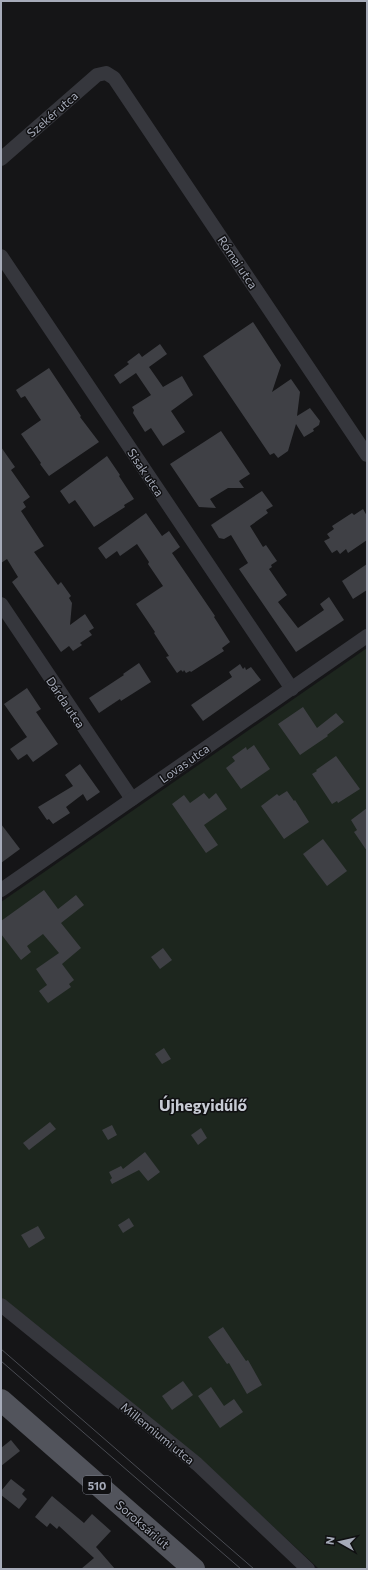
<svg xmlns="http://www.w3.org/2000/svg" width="368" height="1570" viewBox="0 0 368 1570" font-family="Commissioner,sans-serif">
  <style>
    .green { fill: #1d261e }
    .building { fill: #3f4045 }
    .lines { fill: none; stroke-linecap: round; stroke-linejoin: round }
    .street { stroke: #36373d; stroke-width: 14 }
    .primary { stroke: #52545c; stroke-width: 22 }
    .tram { stroke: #494b52; stroke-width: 1 }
    .labels { text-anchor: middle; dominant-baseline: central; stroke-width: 3; stroke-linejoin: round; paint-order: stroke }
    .shield { fill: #101012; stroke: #797c87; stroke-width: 1 }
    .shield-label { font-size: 11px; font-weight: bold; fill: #a6abb9 }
    .street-label { font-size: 12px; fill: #a6abb9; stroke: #101012 }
    .district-label { font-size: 16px; font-weight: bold; fill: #c7cbd4; stroke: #101012 }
  </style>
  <rect width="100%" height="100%" fill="#151517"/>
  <path class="green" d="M367 648V1569H319L212 1470 1 1297V902Z"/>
  <g class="building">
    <path d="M253 322 281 365 272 392 291 379 300 392 297 416 310 408 320 421 319 425 313 429 314 431 304 437 296 424 288 451 278 458 274 453 270 455 203 356Z"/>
    <path d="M160 344 167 354 149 367 163 387 182 376 193 395 171 411 185 432 163 446 151 428 145 432 133 413 134 410 132 407 151 395 136 373 120 384 114 375 129 364 127 362 139 353 142 357Z"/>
    <path d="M49 368 81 416 80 417 99 442 49 476 40 464 41 463 21 434 41 420 25 396 21 398 16 390Z"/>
    <path d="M221 431 250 474 239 481 244 488H228L210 499 216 508 199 507 170 464Z"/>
    <path d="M1 447 15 467 11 470 30 497 23 502 26 507 21 511 44 546 34 552 58 585 61 582 71 596 69 598 72 603 70 625 85 614 94 628 89 631 92 635 80 643 82 645 73 651 69 646 61 652 12 582 18 577 7 559 1 563Z"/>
    <path d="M107 456 120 475 119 476 134 499 124 505 125 507 94 527 75 500 69 504 60 491Z"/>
    <path d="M262 491 273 506 266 510 268 513 250 526 263 547 266 545 277 561 271 565 272 567 269 569 287 595 278 602 298 628 324 610 320 604 329 597 344 620 296 652 239 569 248 563 231 535 224 539 219 538 211 525Z"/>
    <path d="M363 509 367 516V540L348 553 346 549 340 554 337 550 332 553 324 541 330 538 327 534 334 529 332 526 352 513 354 515Z"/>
    <path d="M146 513 162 536 169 531 180 547 172 553 215 616 214 617 230 642 222 648 224 651 191 672 190 671 186 673 184 670 183 672 181 670 177 673 166 657 169 656 154 633 155 632 136 604 163 586 148 564 149 562 137 544 120 556 117 551 106 559 98 548Z"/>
    <path d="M367 564V590L353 599 342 581Z"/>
    <path d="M139 663 151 682 121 701 120 699 99 713 89 698 124 675 123 674Z"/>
    <path d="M240 664 243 669 245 667 246 670 251 667 261 680 203 721 191 705 232 677 229 672Z"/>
    <path d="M27 688 41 709 36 712 58 744 33 762 27 754 18 760 10 749 27 737 4 704Z"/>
    <path d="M303 707 317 728 336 713 344 722 327 735 328 736 300 755 278 724Z"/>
    <path d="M254 745 270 769 241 789 226 768 235 761 232 757 246 747 247 750Z"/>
    <path d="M336 756 360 789 338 803 337 801 332 804 312 774 317 771 316 770Z"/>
    <path d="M80 764 100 792 87 801 83 794 66 807 70 813 53 824 49 819 47 820 38 807 73 786 65 775Z"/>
    <path d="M287 791 294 801 295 800 309 822 284 839 261 806 277 794 279 796Z"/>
    <path d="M204 793 209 799 216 793 227 809 204 825 218 845 206 853 172 804 184 795 190 803Z"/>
    <path d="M367 808V851L354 832 357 830 351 820Z"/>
    <path d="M1 824 20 849 1 863Z"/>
    <path d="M323 839 347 871 327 886 303 854Z"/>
    <path d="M44 890 58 909 76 895 84 905 61 923 81 948 62 964 74 980 69 984 71 987 48 1003 39 991 47 985 36 969 59 953 43 934 27 946 31 952 21 960 1 934V921Z"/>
    <path d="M163 948 172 960 160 969 151 957Z"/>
    <path d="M164 1048 171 1059 162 1064 155 1054Z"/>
    <path d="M50 1122 56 1129 29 1150 23 1143Z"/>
    <path d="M112 1125 117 1135 108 1140 102 1130Z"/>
    <path d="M201 1128 207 1138 198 1145 191 1135Z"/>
    <path d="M145 1152 160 1172 148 1181 139 1170 112 1184 110 1180 112 1178 109 1172 121 1166 123 1169Z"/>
    <path d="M129 1218 134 1226 123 1233 118 1225Z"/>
    <path d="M38 1226 45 1238 29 1248 21 1235Z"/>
    <path d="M223 1327 246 1361 248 1360 262 1385 247 1394 229 1363 227 1364 208 1337Z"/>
    <path d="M183 1381 193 1395 172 1410 162 1396Z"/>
    <path d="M211 1387 224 1406 234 1399 243 1412 220 1428 198 1396Z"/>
    <path d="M11 1440 20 1451 1 1466V1448Z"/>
    <path d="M11 1479 25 1490 22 1494 27 1499 19 1509 1 1495V1491Z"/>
    <path d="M52 1496 84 1523 92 1514 111 1531 96 1547 115 1569H81L94 1558 59 1526 57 1529 50 1523 47 1527 35 1517Z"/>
  </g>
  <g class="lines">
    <g class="street">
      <path d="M1 159 97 75 106 73 114 78 367 455"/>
      <path d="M1 256 292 689"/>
      <path d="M1 604 132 799"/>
      <path d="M1 890 367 636"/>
      <path d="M1 1305 197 1464 308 1569"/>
    </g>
    <path class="primary" d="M1 1400 194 1569"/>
    <g class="tram">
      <path d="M1 1349 254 1569"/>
      <path d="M1 1361 241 1569"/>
    </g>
  </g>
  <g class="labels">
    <rect class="shield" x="83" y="1476" width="28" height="18" rx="3"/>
    <g class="shield-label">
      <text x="97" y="1485">510</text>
    </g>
    <g class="street-label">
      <text transform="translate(52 114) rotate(-41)">Szekér utca</text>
      <text transform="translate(238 262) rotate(56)">Római utca</text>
      <text transform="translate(146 472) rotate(56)">Sisak utca</text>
      <text transform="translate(66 702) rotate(56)">Dárda utca</text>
      <text transform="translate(184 763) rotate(-35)">Lovas utca</text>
      <text transform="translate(158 1433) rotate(39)">Millenniumi utca</text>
      <text transform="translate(143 1524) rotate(41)">Soroksári út</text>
    </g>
    <g class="district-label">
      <text x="203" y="1104">Újhegyidűlő</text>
    </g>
  </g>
  <rect width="368" height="1570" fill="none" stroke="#a6abb9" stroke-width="4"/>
  <g transform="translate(340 1542) rotate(278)" stroke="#101012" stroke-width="3" paint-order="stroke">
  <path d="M0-3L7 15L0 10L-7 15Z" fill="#a6abb9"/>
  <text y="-6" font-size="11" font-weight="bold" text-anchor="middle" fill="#a6abb9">N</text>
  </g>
</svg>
